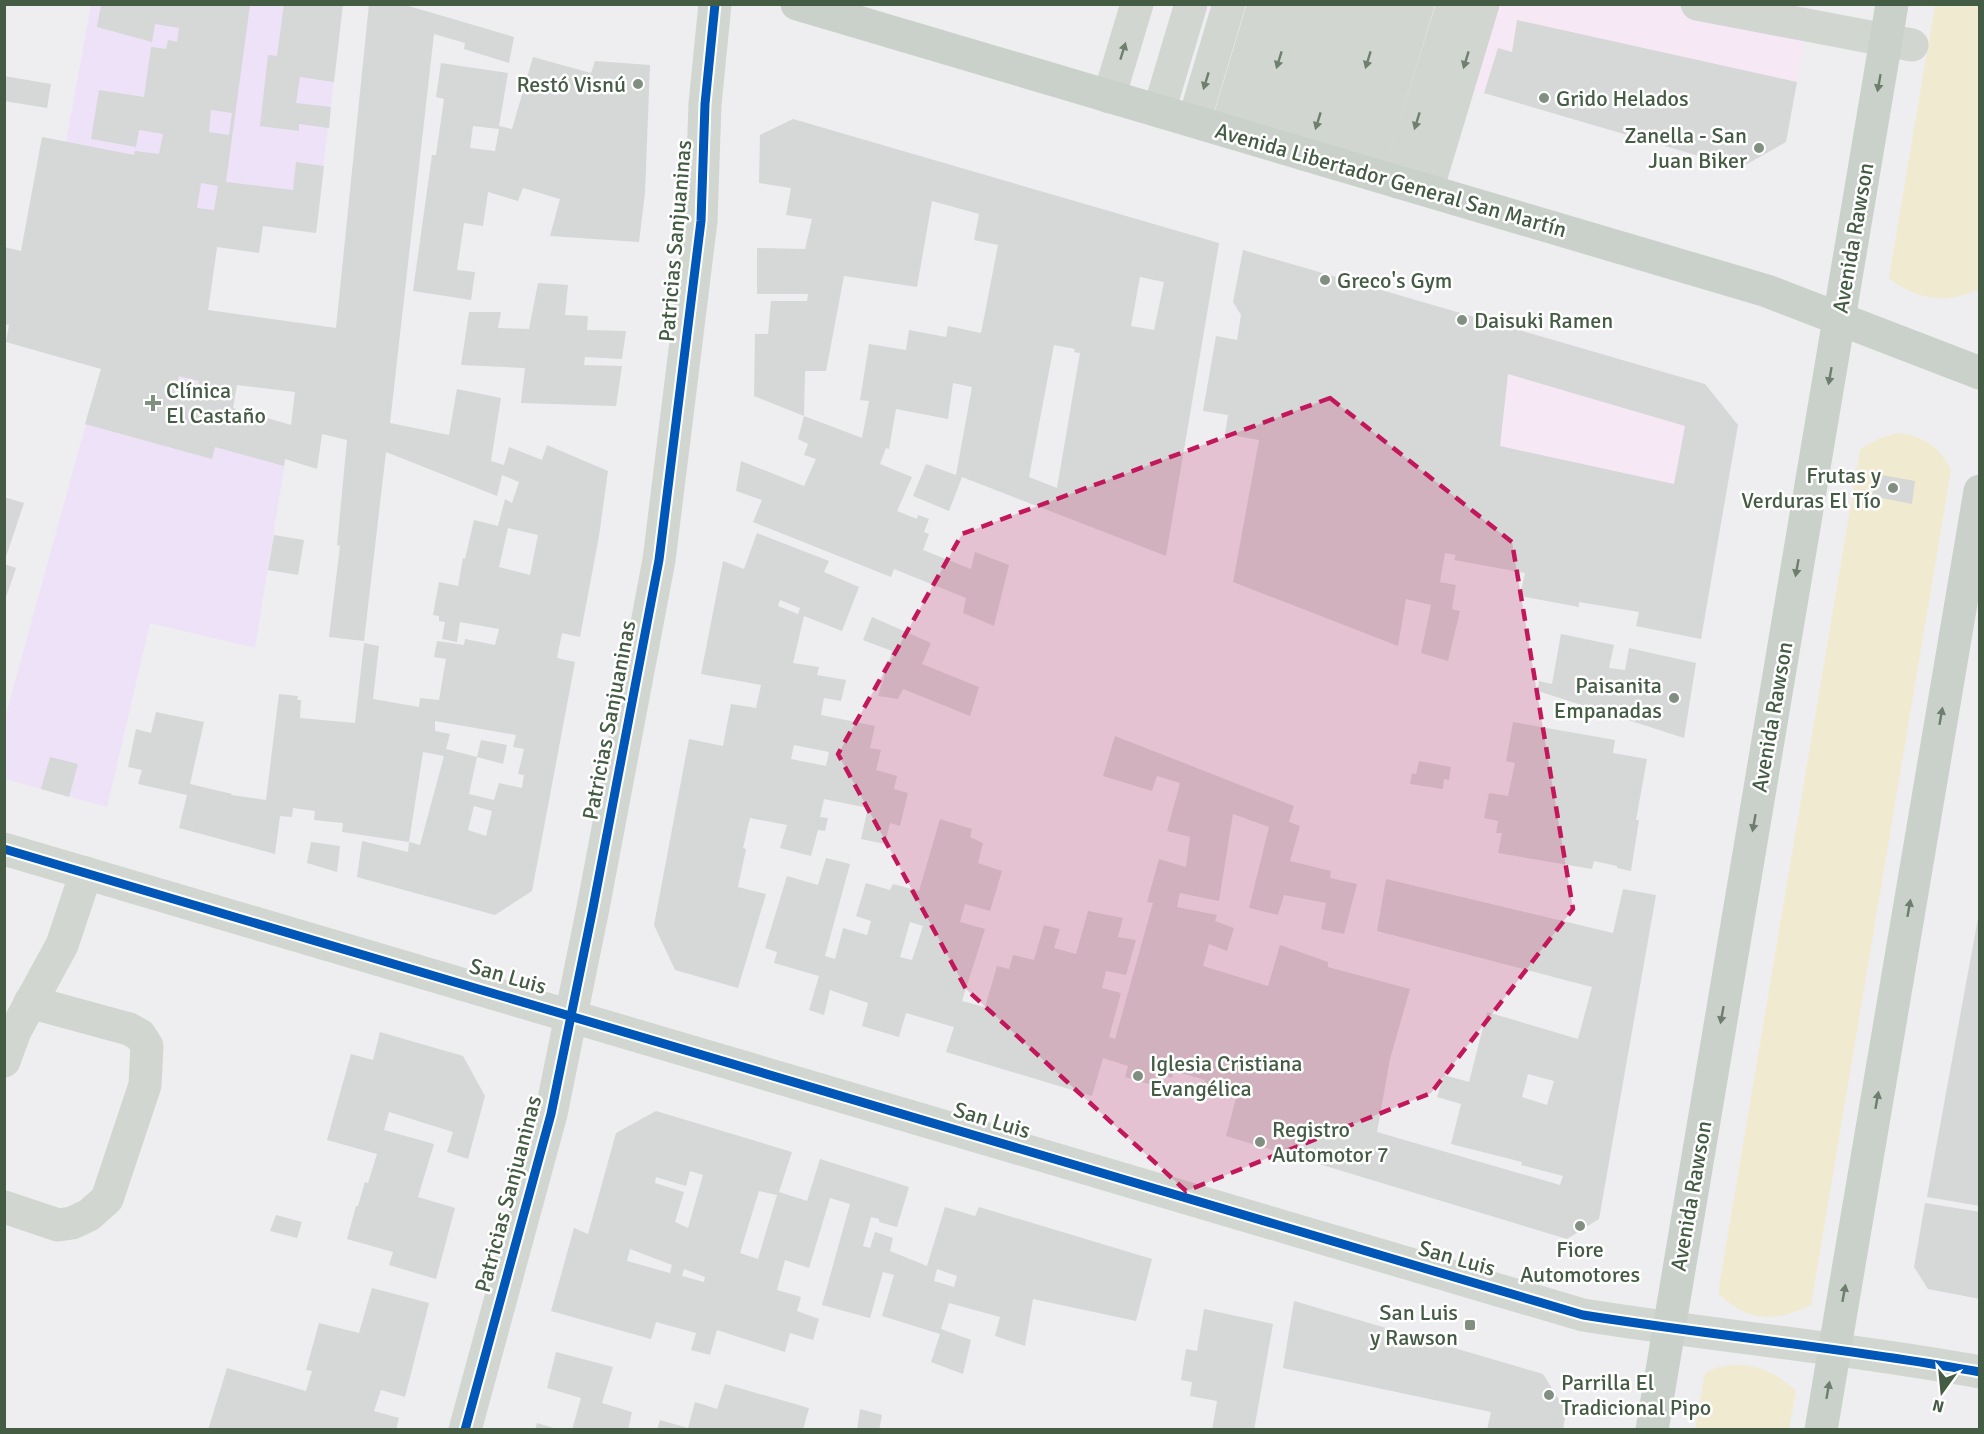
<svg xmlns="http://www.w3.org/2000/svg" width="1984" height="1434" viewBox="0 0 1984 1434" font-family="Signika,sans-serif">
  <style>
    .commercial { fill: #f6e8f4 }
    .medical { fill: #ede2f7 }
    .green { fill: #f0ebd0 }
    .building { fill: #d5d8d6; fill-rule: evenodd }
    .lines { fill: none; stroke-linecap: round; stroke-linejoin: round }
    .minor { stroke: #d1d6d1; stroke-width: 33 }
    .major { stroke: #c9d1ca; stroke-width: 33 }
    .cycleway-casing { stroke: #fff; stroke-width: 13 }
    .cycleway { stroke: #0057b8; stroke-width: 9 }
    .oneway { fill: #6f816e }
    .oneway2 { fill: #6d7f6c }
    .marked { fill: #c2185b; fill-opacity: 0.2; stroke: #c2185b; stroke-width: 4.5; stroke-dasharray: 12 8; stroke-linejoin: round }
    .poi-dot { fill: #808f80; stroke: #fff; stroke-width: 2 }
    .labels { text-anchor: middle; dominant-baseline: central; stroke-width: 5; stroke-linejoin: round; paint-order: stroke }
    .poi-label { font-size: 22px; fill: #455c44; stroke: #fff; text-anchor: start }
    .street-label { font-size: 22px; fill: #455c44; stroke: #fff }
  </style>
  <rect width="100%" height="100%" fill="#eeedef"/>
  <g class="commercial">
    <path d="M1187 5H1810L1786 142 1740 168Z"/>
    <path d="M1443 308 1705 384 1738 425 1713 568 1534 530Z"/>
  </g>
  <path class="medical" d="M91 5H343L320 194 217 247 197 398 291 425 255 648 150 623 107 807 5 779V718L101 369 66 142Z"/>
  <g class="green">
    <path d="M1935 5H1979V289C1947 305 1917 300 1889 278Z"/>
    <path d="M1898 433C1925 436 1939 447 1951 470L1811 1305C1775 1323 1747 1322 1718 1293L1860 450C1872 441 1883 436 1898 433Z"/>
    <path d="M1732 1365C1759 1364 1776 1373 1796 1391L1789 1429H1695L1705 1373 1718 1367Z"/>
  </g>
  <g class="building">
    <path d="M284 4H343L334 82 300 77 296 103 331 107 329 128 299 124V131L260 126 268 55 277 56Z"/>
    <path d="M369 4H402L514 37 509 63 464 49 465 43 434 34 390 423 449 435 457 389 501 398 491 461 504 465 509 447 542 460 547 445 608 471 599 536 580 637 562 633 557 658 575 662 532 891 495 915 357 877 362 841 408 852 409 842 420 845 444 756 423 752 409 842 342 832 343 823 314 820 315 811 293 808 292 817 280 816 275 854 179 828 187 795 138 784 142 770 128 767 136 729 151 733 156 712 204 722 190 784 232 794 231 795 266 800 279 694 298 696 297 700H301L300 718 355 723 364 643 379 646 373 699 419 707 420 698 439 700 446 659 434 657 437 641 464 645 465 639 495 645 499 629 460 622 457 642 442 639 445 622 439 621V616L433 615 439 582 458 586 463 558 465 559 474 520 498 526 505 499 512 503 519 482 502 475 497 496 386 452 364 641 329 637 340 546 337 545 347 440 322 434 317 469 285 459 284 466 215 447 212 459 85 424 101 369 6 342 9 325 4 324V247L21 251 42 137 134 155 135 151 159 154 163 134 139 130 136 147 91 139 99 90 144 97 151 47 166 49 168 40 177 42 179 28 155 24 152 42 97 27 101 5H250L226 182 293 190 296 162 324 166 317 226 316 233 263 226 259 253 217 247 208 310 336 328ZM211 110 232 113 229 135 209 132ZM201 183 218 186 214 210 197 208ZM179 376 199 381 196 398 174 392ZM237 385 295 392 291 425 233 408ZM508 528 538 535 530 575 499 567ZM435 721 516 735 513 747 524 749 518 774 524 775 522 788 499 783 494 800 469 794 477 757 446 749 450 734 435 731ZM474 806 492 811 486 836 468 830Z"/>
    <path d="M1517 20 1797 82 1786 142 1740 168 1484 93 1498 48 1512 52Z"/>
    <path d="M533 57 591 73 595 61 650 65 645 193 639 242 550 236 560 199 523 188 518 201 488 192 483 226 464 223 457 270 475 272 471 300 413 291 432 155H436L444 99 436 97 441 63 508 73 499 126 512 129ZM473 126 499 129 495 151 470 148Z"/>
    <path d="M4 76 51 84 47 108 4 101Z"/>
    <path d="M793 119 1219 243 1166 556 962 477 949 511 913 496 926 464 956 475 972 387 953 383 948 419 896 409 889 449 886 448 880 464 912 477 897 511 917 519 918 515 929 519 924 532 929 534 923 550 971 569 975 552 1009 565 994 626 963 613 966 598 894 569 891 577 753 522 762 500 736 491 741 461 804 486 816 459 804 455 808 444 798 439 804 416 862 438 869 401 860 400 869 344 906 350 909 330 946 337 948 326 981 333 998 245 974 240 979 214 932 201 917 287 844 276 826 371H805L804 416 754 396 755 334H768L771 301H807L808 294H757V248L805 249 812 219 786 215 791 188 759 183 760 135ZM1140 277 1164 282 1154 330 1131 326ZM1054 345 1075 349 1074 352 1080 353 1057 488 1029 477Z"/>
    <path d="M1243 250 1705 384 1738 425 1701 639 1636 626 1639 612 1579 602V607L1520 596 1525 573 1454 560 1456 555 1445 553 1440 582 1456 585 1452 609 1460 611 1448 661 1421 653 1431 605 1406 599 1398 646 1233 582 1259 440 1225 434 1228 415 1203 411 1216 336 1237 340 1241 315 1233 302ZM1508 374 1685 426 1674 484 1500 446Z"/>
    <path d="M538 283 568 285 565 315 588 316 587 330 626 331 622 359 585 357 584 365 622 366 616 406 521 403 525 368 461 365 469 312H501L498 328 529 329Z"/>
    <path d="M1876 474 1915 481 1912 504 1872 496Z"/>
    <path d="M4 497 24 503 5 560 4 559Z"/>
    <path d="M757 533 829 561 824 572 859 587 842 631 804 616 793 663 819 667 817 675 846 680 841 701 824 698 821 715 875 726 870 748 881 750 876 770 897 776 894 789 908 793 900 826 890 823 885 844 861 839 868 808 824 799 820 817 828 818 825 831 818 830 811 856 780 848 787 825 750 818 743 848 746 849 738 887 766 894 738 988 675 970 654 925 689 739 723 746 731 704 756 708 761 685 701 674 723 561 744 569ZM780 600 800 608 798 614 778 606ZM794 745 829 752 826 766 791 759Z"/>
    <path d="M274 535 304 540 298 575 268 570Z"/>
    <path d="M4 564 16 568 5 600H4Z"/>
    <path d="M872 617 931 643 922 664 979 687 970 716 903 689 898 699 878 696 892 651 863 640Z"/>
    <path d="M1561 634 1614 645 1609 668 1625 670 1629 648 1696 663 1684 738 1538 691 1539 681 1552 684Z"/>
    <path d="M1513 722 1615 740 1613 753 1647 759 1636 820H1639L1631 871 1617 868V866L1594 861 1592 869 1498 853 1502 833H1496L1498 821 1484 818 1489 793 1508 796 1515 763 1506 761Z"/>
    <path d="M1115 736 1294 806 1289 822 1300 826 1290 861 1331 871 1330 878 1357 884 1344 934 1321 929 1326 903 1284 895 1278 915 1249 908 1269 827 1233 814 1219 901 1180 893 1177 907 1217 915 1215 921 1234 928 1227 951 1209 944 1203 966 1268 986 1280 945 1328 962V967L1410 989 1390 1059 1377 1132 1560 1185 1563 1176 1521 1165 1522 1162 1451 1144 1461 1104 1437 1097 1444 1075 1469 1082 1487 1012 1578 1039 1592 987 1377 931 1386 879 1613 933 1623 889 1656 895 1599 1219 1567 1239 1226 1136 1236 1098 1202 1088 1205 1080 1174 1071 1172 1078 1158 1074 1155 1086 1125 1077 1128 1066 1103 1058 1092 1096 946 1052 954 1027 906 1013 899 1037 862 1026 868 1003 830 990 824 1015 809 1010 819 976 774 963 777 952 765 948 787 876 818 885 826 858 850 864 825 956 835 959 843 928 867 935 871 921 856 916 866 883 890 890 893 884 919 891 940 819 972 829 970 837 983 843 978 863 1002 871 990 911 965 904 960 922 985 929 962 1001 985 1007 997 966 1009 969 1013 955 1034 960 1044 925 1060 929 1054 948 1076 954 1088 911 1123 918 1118 937 1136 940 1126 975 1106 971 1102 988 1121 993 1109 1037 1115 1039 1153 903 1147 902 1159 859 1186 867 1190 837 1167 831 1180 783 1157 776 1152 791 1103 776ZM910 922 923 926 912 960 900 957ZM1528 1074 1554 1081 1547 1105 1522 1097Z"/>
    <path d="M481 740 507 745 503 764 477 757Z"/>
    <path d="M50 757 78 764 69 797 41 789Z"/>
    <path d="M1419 761 1451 767 1449 780 1444 779 1443 789 1410 784 1412 773 1416 774Z"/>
    <path d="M311 842 340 846 337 872 307 863Z"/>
    <path d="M1978 918H1980V1206L1927 1197Z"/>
    <path d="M380 1032 463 1056 485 1096 468 1159 447 1152 453 1132 389 1112 384 1130 434 1144 418 1197 455 1208 436 1279 389 1265 393 1252 347 1239 356 1206H358L365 1182 368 1183 377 1154 327 1140 351 1054 373 1060Z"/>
    <path d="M656 1111 792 1152 779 1192 807 1201 820 1159 909 1187 897 1227 879 1222V1219L871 1217 863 1246 870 1248 875 1232 893 1238 890 1251 927 1266 945 1207 975 1216 979 1207 1152 1259 1136 1321 1033 1299 1025 1346 995 1336 1000 1317 949 1303 941 1329 971 1340 963 1374 931 1362 940 1334 882 1316 894 1275 883 1272 870 1318 822 1305 850 1204 830 1198 809 1268 785 1260 777 1290 801 1297 797 1311 819 1319 813 1340 790 1333 785 1352 717 1330 710 1355 691 1350 696 1333 656 1322 651 1339 551 1311 574 1228 588 1234 616 1133ZM690 1171 703 1175 688 1228 675 1222 684 1192 655 1183 656 1177 686 1186ZM759 1191 777 1195 758 1259 740 1253ZM630 1249 672 1265 670 1273 627 1261ZM684 1269 705 1277 704 1282 682 1276ZM937 1269 957 1276 954 1287 934 1281Z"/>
    <path d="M1925 1203 1980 1212V1299L1928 1289 1914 1267Z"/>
    <path d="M276 1215 302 1222 297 1238 270 1231Z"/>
    <path d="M372 1288 429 1303 405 1397 381 1390 374 1411 399 1418 396 1430H208L227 1368 306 1391 312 1371 306 1370 319 1323 359 1333Z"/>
    <path d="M1294 1301 1543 1374 1566 1411 1563 1430H1487L1491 1412 1283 1368Z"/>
    <path d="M1204 1309 1273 1324 1254 1430H1212L1217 1401 1190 1396 1192 1382 1181 1380 1186 1349 1197 1351Z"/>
    <path d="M556 1352 613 1367 602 1403 632 1412 628 1430H572L581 1398 547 1388Z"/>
    <path d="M725 1384 809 1408 803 1430H657L660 1420 688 1428 695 1402 717 1409Z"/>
    <path d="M860 1409 882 1415 879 1430H857Z"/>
    <path d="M537 1423 557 1429V1430H535Z"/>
  </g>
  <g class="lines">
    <g class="minor">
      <path d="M1697 4 1912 45"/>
      <path d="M1109 97 1137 4"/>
      <path d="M1159 111 1191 4"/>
      <path d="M1194 121 1229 4"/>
      <path d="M1226 131 1264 4"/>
      <path d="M1255 139 1296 4"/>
      <path d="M1281 147 1325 4"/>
      <path d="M1307 155 1354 4"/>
      <path d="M1337 163 1385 4"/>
      <path d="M1367 172 1418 4"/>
      <path d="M1398 182 1453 4"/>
      <path d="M1427 190 1483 4"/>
      <path d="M4 849 1583 1315C1715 1336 1848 1348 1980 1372"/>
      <path d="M4 1061 15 1031 62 945 86 873"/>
      <path d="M4 1207 58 1225 72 1223 89 1215 107 1199 145 1085 147 1046 140 1035 129 1029 30 1002"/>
      <path d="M465 1430 551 1114 593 908 659 560 701 221 705 104 715 4"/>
    </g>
    <g class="major">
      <path d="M797 4 1767 291 1980 373"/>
      <path d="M1652 1430 1892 4"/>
      <path d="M1821 1430 1980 491"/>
    </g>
    <g class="cycleway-casing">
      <g id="cycleway">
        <path d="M4 849 1583 1315C1715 1336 1848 1348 1980 1372"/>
        <path d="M465 1430 551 1114 593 908 659 560 701 221 705 104 715 4"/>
      </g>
    </g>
    <use href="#cycleway" class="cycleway"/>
  </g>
  <defs><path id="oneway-solid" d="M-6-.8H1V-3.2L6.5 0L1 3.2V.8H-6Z" transform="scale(1.5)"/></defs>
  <g class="oneway">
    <use href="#oneway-solid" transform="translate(1123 51) rotate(-73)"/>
    <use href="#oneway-solid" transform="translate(1279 60) rotate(107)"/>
    <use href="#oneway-solid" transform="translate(1368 60) rotate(107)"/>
    <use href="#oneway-solid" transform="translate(1466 60) rotate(107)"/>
    <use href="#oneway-solid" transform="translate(1206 81) rotate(107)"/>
    <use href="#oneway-solid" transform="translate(1318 121) rotate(107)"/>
    <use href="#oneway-solid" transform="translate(1417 121) rotate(107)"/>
  </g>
  <g class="oneway2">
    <use href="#oneway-solid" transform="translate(1879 83) rotate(100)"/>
    <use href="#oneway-solid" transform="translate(1830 376) rotate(100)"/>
    <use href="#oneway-solid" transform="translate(1797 568) rotate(100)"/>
    <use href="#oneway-solid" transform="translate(1941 716) rotate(-80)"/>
    <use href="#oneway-solid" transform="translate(1754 823) rotate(100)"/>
    <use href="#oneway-solid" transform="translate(1909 908) rotate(-80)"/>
    <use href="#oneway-solid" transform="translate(1722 1015) rotate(100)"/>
    <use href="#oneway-solid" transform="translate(1877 1100) rotate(-80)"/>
    <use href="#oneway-solid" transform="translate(1844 1293) rotate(-80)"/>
    <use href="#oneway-solid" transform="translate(1828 1390) rotate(-80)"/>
  </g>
  <path class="marked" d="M1330 398 1512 542 1573 909 1431 1093 1186 1191 966 989 838 754 962 534Z"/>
  <g class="poi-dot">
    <circle cx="638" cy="84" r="6"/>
    <circle cx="1544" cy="98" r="6"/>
    <circle cx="1759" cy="148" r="6"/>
    <circle cx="1325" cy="280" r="6"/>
    <circle cx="1462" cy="320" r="6"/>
    <path d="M150 394h6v6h6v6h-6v6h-6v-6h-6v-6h6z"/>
    <circle cx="1893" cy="488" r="6"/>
    <circle cx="1674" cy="698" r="6"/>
    <circle cx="1138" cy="1076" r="6"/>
    <circle cx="1260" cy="1142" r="6"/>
    <circle cx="1580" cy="1226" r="6"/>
    <rect x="1464" y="1319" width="12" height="12" rx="3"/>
    <circle cx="1549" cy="1395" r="6"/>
  </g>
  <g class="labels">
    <g class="poi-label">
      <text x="626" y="84" text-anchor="end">Restó Visnú</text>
      <text x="1556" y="98">Grido Helados</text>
      <text x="1747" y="135" text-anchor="end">Zanella - San<tspan x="1747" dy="25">Juan Biker</tspan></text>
      <text x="1337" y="280">Greco's Gym</text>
      <text x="1474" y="320">Daisuki Ramen</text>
      <text x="166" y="390">Clínica<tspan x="166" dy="25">El Castaño</tspan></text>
      <text x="1881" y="475" text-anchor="end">Frutas y<tspan x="1881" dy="25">Verduras El Tío</tspan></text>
      <text x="1662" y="685" text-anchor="end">Paisanita<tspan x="1662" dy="25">Empanadas</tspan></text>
      <text x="1150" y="1063">Iglesia Cristiana<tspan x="1150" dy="25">Evangélica</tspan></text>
      <text x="1272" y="1129">Registro<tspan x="1272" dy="25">Automotor 7</tspan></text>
      <text x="1580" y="1249" text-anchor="middle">Fiore<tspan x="1580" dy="25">Automotores</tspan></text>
      <text x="1458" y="1312" text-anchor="end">San Luis<tspan x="1458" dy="25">y Rawson</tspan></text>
      <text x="1561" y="1382">Parrilla El<tspan x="1561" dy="25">Tradicional Pipo</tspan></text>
    </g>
    <g class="street-label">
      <text transform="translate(1391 180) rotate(16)">Avenida Libertador General San Martín</text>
      <text transform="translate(1853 238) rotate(-80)">Avenida Rawson</text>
      <text transform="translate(675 241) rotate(-85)">Patricias Sanjuaninas</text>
      <text transform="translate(1772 717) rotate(-80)">Avenida Rawson</text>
      <text transform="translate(609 720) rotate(-79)">Patricias Sanjuaninas</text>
      <text transform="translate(508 976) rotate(16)">San Luis</text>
      <text transform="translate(992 1120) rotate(17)">San Luis</text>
      <text transform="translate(508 1194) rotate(-75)">Patricias Sanjuaninas</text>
      <text transform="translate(1691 1196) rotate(-80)">Avenida Rawson</text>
      <text transform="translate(1457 1258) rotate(16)">San Luis</text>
    </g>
  </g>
  <rect width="1984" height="1434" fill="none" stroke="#455c44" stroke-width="12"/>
  <g transform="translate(1942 1392) rotate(195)" stroke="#ffffff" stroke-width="4.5" paint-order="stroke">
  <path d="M0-4.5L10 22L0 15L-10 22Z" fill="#455c44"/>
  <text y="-9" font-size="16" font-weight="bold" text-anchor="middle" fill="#455c44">N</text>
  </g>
</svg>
